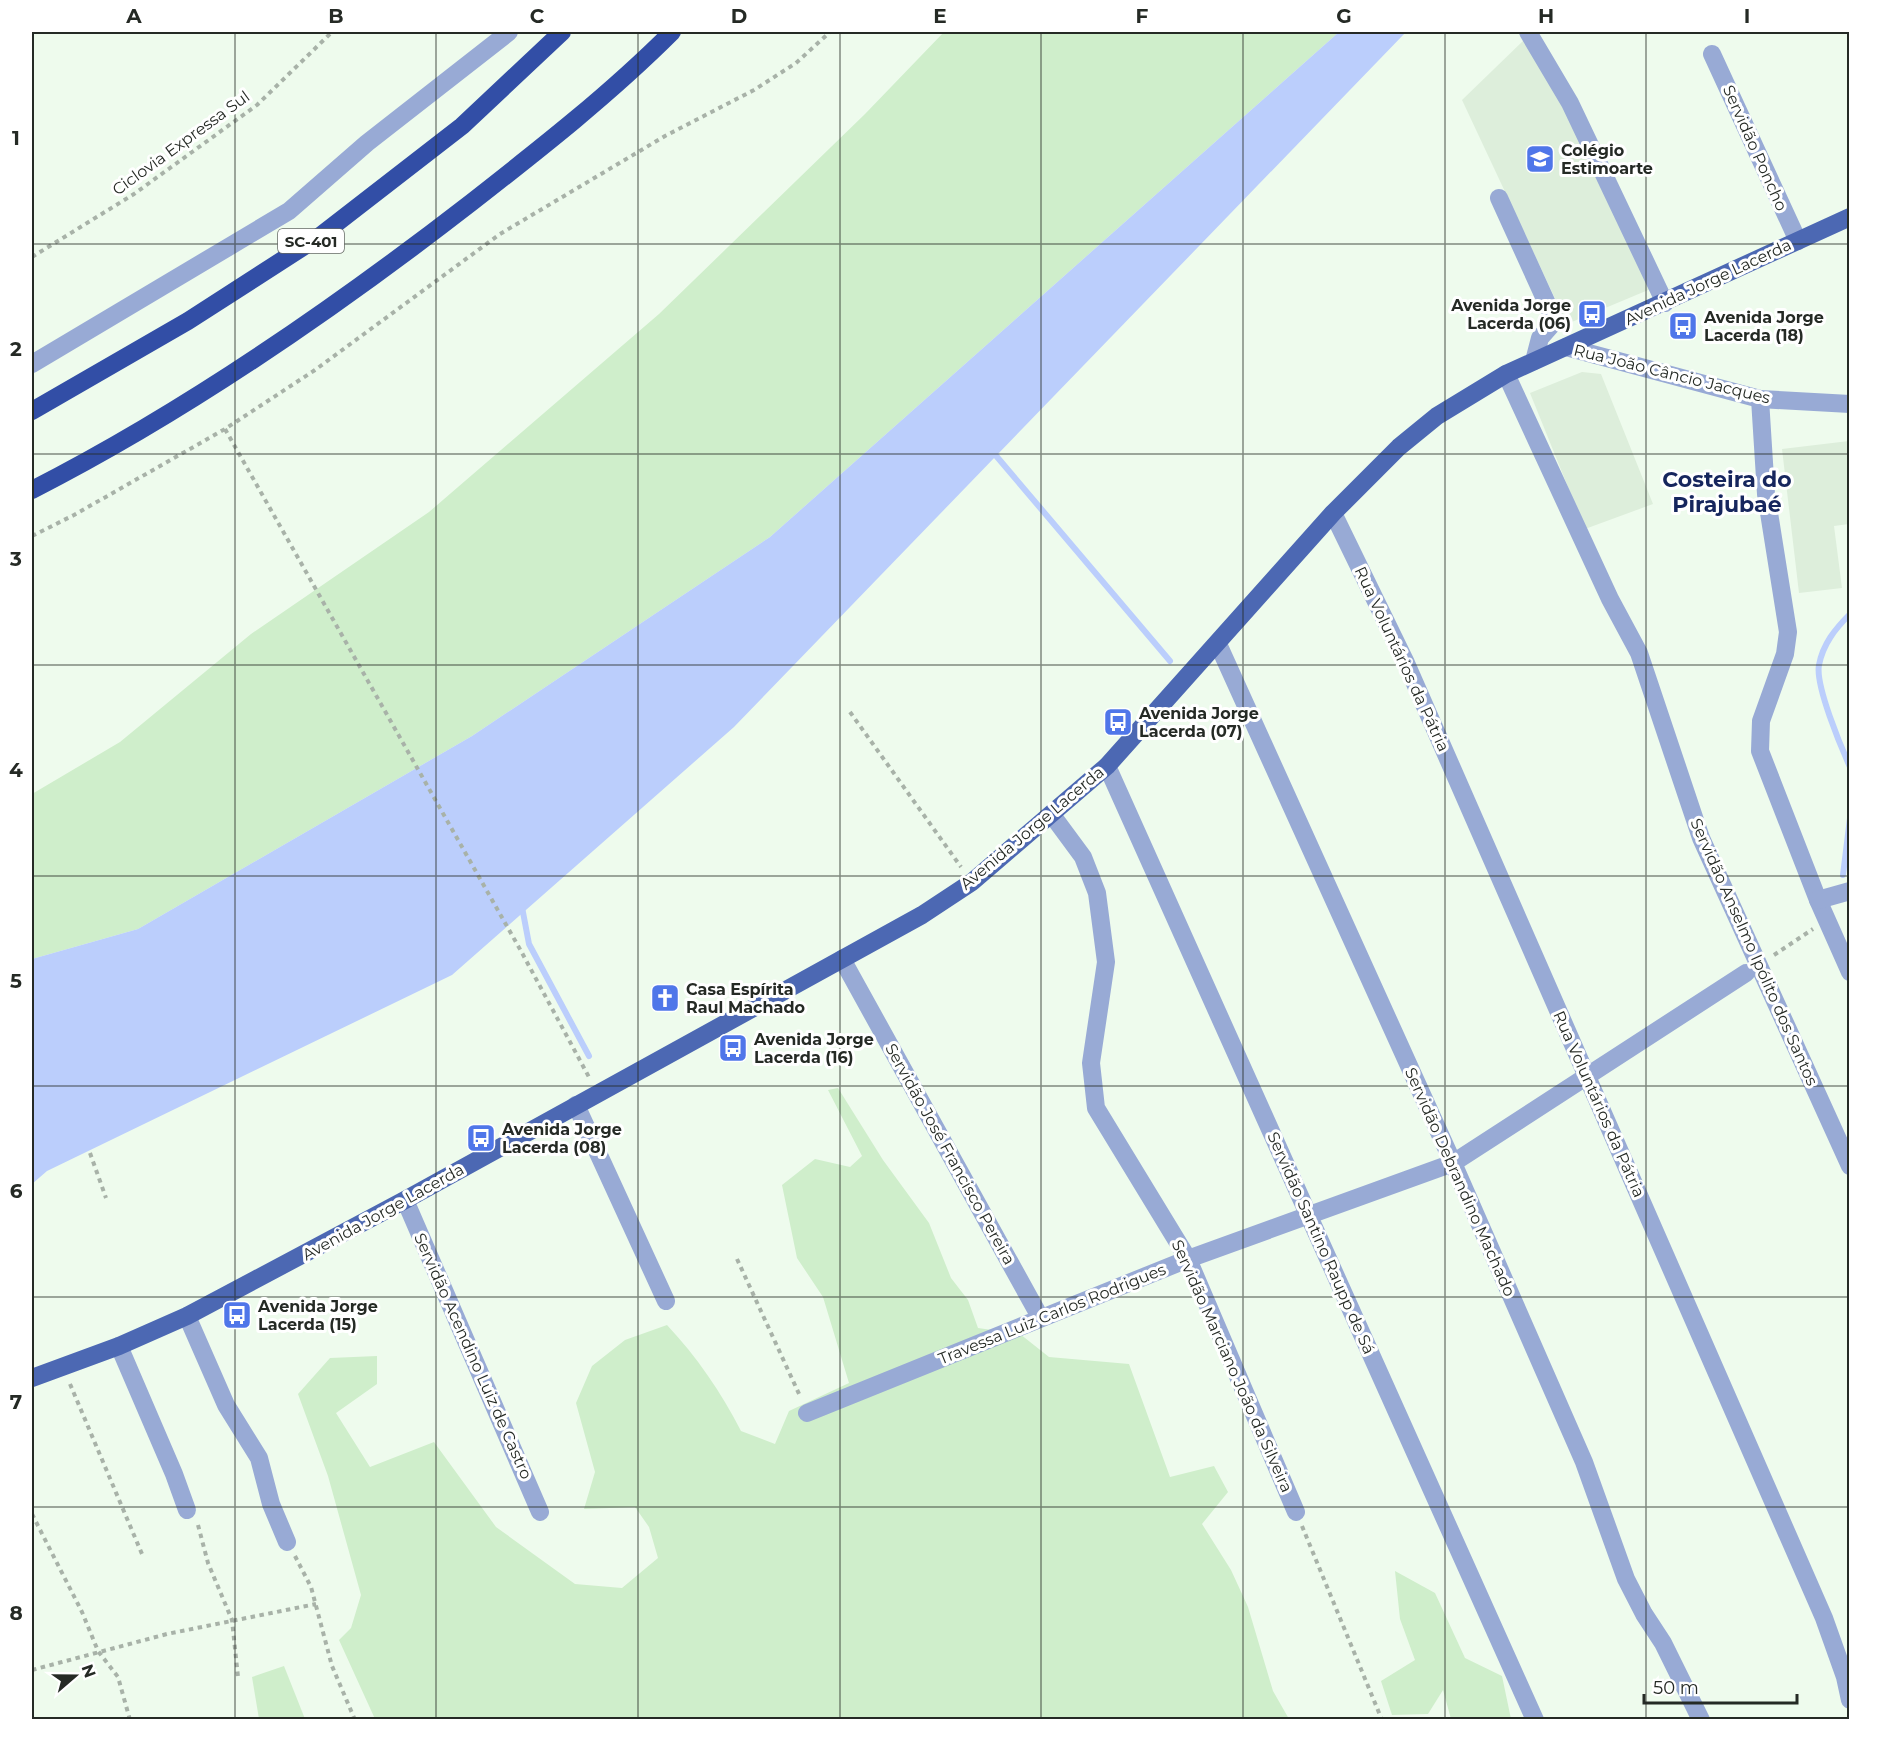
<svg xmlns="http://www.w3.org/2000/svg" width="1881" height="1751" viewBox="0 0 1881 1751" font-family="Montserrat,sans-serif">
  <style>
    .built { fill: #ddeedb }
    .green { fill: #cfeecb }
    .water { fill: #bbcefc }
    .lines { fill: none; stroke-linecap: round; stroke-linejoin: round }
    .stream { stroke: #bbcefc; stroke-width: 6 }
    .path { stroke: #a8b2a8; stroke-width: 4; stroke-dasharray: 4.5 4.5; stroke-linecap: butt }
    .minor { stroke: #98aad5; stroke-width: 18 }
    .major { stroke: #4c68b3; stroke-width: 18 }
    .highway { stroke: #324ea6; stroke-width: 18 }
    .grid { fill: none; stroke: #252a25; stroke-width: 1.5; stroke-opacity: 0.55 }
    .labels { text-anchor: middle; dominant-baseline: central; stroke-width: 6; stroke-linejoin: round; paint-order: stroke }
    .shield { fill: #fff; stroke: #666a66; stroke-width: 1.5 }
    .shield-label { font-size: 15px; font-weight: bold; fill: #252a25 }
    .street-label { font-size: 16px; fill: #252a25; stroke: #fff }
    .poi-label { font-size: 16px; font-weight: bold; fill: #252a25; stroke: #fff; text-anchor: start }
    .district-label { font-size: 22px; font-weight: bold; fill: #16265d; stroke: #fff }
    .neatline { fill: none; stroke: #252a25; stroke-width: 2 }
    .grid-label { font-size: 20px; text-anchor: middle; font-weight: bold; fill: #252a25 }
  </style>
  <rect width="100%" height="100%" fill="#eefbed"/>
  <g class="built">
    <path d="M1525 39 1546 69 1653 288 1567 324 1462 100Z"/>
    <path d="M1582 372 1601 374 1653 504 1585 529 1530 393Z"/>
    <path d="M1849 441V524L1834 526 1842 588 1799 593 1782 449Z"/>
  </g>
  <g class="green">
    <path d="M944 32H1339L770 537 472 736 138 929 32 959V794L120 742 251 634 429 512 659 314 865 114Z"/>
    <path d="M838 1088 883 1160 929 1223 951 1278 968 1300 978 1328 1020 1334 1049 1357 1129 1364 1170 1477 1214 1466 1228 1492 1202 1524 1231 1570 1248 1607 1273 1691 1289 1719H375L339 1640 351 1628 361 1595 328 1476 298 1394 330 1358 377 1356V1384L336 1413 370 1467 434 1442 496 1527 575 1584 622 1588 658 1558 649 1527 635 1507 584 1509 595 1472 576 1403 592 1366 625 1340 667 1325C697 1357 721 1392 741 1431L775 1444 789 1411 849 1383 823 1297 797 1258 782 1185 815 1159 850 1167 862 1156 828 1090Z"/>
    <path d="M1395 1571 1435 1593 1465 1658 1502 1676 1511 1719H1451L1443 1690 1428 1714 1392 1715 1381 1681 1415 1660 1400 1619Z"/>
    <path d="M284 1666 305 1719H259L252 1677Z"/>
  </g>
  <path class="water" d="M1339 32H1406L734 727 452 975 47 1171 32 1184V959L138 929 472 736 770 537Z"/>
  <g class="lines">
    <g class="stream">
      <path d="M992 451 1170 661"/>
      <path d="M1850 614C1835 629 1823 644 1819 665 1815 685 1841 747 1850 767"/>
      <path d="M1843 875 1850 818"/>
      <path d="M522 907 529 944 589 1056"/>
    </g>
    <g class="path">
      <path d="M32 257 134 194 257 105 332 32"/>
      <path d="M225 429 521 951 590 1079"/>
      <path d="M32 536 74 515 225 429 315 370 500 234 665 136 754 90 796 63 830 32"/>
      <path d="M850 712 961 867"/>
      <path d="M1774 955 1813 929"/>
      <path d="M90 1153 106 1198"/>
      <path d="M737 1259 800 1396"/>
      <path d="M70 1384 142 1554"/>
      <path d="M32 1514 82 1612 98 1651 118 1677 130 1720"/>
      <path d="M198 1525 208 1563 232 1620 238 1677"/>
      <path d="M1302 1526 1382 1720"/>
      <path d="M295 1556 311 1587 332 1666 355 1720"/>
      <path d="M32 1670 167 1634 316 1604"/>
    </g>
    <g class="minor">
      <path d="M1528 32 1570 103 1665 303"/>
      <path d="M1712 54 1798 241"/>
      <path d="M1499 198 1555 321 1540 338 1534 361"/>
      <path d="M1566 347 1760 399 1850 404"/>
      <path d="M32 364 289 211 367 143 509 32"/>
      <path d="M1506 374 1610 599 1639 653 1701 838 1850 1166"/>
      <path d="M1760 399 1766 494 1788 632 1785 654 1761 721 1760 751 1818 900 1850 972"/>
      <path d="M1333 513 1406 663 1824 1618 1845 1677 1850 1700"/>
      <path d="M1218 644 1453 1163 1584 1462 1626 1579 1644 1614 1663 1643 1701 1720"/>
      <path d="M1107 766 1535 1720"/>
      <path d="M1052 815 1083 857 1097 893 1106 962 1091 1063 1096 1108 1188 1259 1296 1512"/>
      <path d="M1818 900 1850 891"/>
      <path d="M842 959 1040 1317"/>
      <path d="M576 1105 666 1301"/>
      <path d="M405 1200 540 1512"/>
      <path d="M187 1316 226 1405 259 1458 271 1504 287 1542"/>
      <path d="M119 1346 174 1474 187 1510"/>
      <path d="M807 1413 1188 1259 1453 1163 1746 973"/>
    </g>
    <path class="major" d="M32 1378 119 1346 187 1316 405 1200 922 915 972 882 1107 766 1333 513 1399 447 1437 416 1506 374 1850 217"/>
    <g class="highway">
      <path d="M32 411 188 321 320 236 462 126 562 32"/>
      <path d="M32 490C187 411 334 309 472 202 541 148 610 94 672 32"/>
    </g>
  </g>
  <path class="grid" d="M235 32V1720M436 32V1720M638 32V1720M840 32V1720M1041 32V1720M1243 32V1720M1445 32V1720M1646 32V1720M32 244H1850M32 454H1850M32 665H1850M32 876H1850M32 1086H1850M32 1297H1850M32 1507H1850"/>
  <defs>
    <g id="school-square" transform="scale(1.5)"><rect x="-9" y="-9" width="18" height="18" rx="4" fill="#4f76e9" stroke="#fff"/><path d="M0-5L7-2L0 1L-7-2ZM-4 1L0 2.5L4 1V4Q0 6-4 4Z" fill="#fff"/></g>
    <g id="bus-square" transform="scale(1.5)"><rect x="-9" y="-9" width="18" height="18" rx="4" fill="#4f76e9" stroke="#fff"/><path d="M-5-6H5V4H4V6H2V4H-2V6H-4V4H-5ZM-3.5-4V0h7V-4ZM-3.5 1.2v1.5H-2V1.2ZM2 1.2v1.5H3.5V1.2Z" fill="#fff"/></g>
    <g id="church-square" transform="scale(1.5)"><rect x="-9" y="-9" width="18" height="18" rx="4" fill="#4f76e9" stroke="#fff"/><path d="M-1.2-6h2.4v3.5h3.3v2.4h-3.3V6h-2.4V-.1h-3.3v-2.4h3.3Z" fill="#fff"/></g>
  </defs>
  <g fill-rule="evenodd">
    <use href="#school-square" x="1540" y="159"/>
    <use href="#bus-square" x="1592" y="314"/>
    <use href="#bus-square" x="1683" y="326"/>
    <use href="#bus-square" x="1118" y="722"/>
    <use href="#church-square" x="665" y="998"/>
    <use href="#bus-square" x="733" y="1048"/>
    <use href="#bus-square" x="481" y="1138"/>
    <use href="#bus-square" x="237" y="1315"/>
  </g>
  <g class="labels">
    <rect class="shield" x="278" y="229" width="66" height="24" rx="4.5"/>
    <g class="shield-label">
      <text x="311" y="241">SC-401</text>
    </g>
    <g class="street-label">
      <text transform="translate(181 143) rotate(-36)">Ciclovia Expressa Sul</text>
      <text transform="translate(1755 148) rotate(66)">Servidão Poncho</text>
      <text transform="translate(1708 282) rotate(-25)">Avenida Jorge Lacerda</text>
      <text transform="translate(1672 374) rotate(14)">Rua João Câncio Jacques</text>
      <text transform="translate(1402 659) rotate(65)">Rua Voluntários da Pátria</text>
      <text transform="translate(1032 828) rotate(-40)">Avenida Jorge Lacerda</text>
      <text transform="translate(1754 952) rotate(66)">Servidão Anselmo Ipólito dos Santos</text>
      <text transform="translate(1599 1104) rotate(66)">Rua Voluntários da Pátria</text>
      <text transform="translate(950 1154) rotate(61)">Servidão José Francisco Pereira</text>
      <text transform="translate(1460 1182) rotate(66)">Servidão Debrandino Machado</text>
      <text transform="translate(383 1212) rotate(-29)">Avenida Jorge Lacerda</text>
      <text transform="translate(1321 1243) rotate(66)">Servidão Santino Raupp de Sá</text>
      <text transform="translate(1052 1314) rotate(-22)">Travessa Luiz Carlos Rodrigues</text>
      <text transform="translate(473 1356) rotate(66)">Servidão Acendino Luiz de Castro</text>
      <text transform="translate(1232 1366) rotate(66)">Servidão Marciano João da Silveira</text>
    </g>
    <g class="poi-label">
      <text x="1561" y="150">Colégio<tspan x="1561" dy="18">Estimoarte</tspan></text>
      <text x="1571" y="305" text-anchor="end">Avenida Jorge<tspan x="1571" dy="18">Lacerda (06)</tspan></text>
      <text x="1704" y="317">Avenida Jorge<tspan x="1704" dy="18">Lacerda (18)</tspan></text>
      <text x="1139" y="713">Avenida Jorge<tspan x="1139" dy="18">Lacerda (07)</tspan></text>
      <text x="686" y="989">Casa Espírita<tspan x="686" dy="18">Raul Machado</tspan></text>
      <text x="754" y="1039">Avenida Jorge<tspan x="754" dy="18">Lacerda (16)</tspan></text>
      <text x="502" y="1129">Avenida Jorge<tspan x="502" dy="18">Lacerda (08)</tspan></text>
      <text x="258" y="1306">Avenida Jorge<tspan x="258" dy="18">Lacerda (15)</tspan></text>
    </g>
    <g class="district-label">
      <text x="1727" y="479">Costeira do<tspan x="1727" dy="25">Pirajubaé</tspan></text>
    </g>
  </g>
  <rect width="1881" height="1751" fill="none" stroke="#ffffff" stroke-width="66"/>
  <g transform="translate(75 1676) rotate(70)" stroke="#ffffff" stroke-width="4.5" paint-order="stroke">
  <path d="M0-4.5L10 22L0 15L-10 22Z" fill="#252a25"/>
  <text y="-9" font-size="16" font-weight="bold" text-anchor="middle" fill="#252a25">N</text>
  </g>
  <path d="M1644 1694v9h153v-9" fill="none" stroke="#252a25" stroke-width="3"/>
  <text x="1653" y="1694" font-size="18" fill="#252a25" stroke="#ffffff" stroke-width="4.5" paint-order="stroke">50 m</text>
  <rect x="33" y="33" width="1815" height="1685" class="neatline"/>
  <g class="grid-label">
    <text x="134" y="23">A</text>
    <text x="336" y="23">B</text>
    <text x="537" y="23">C</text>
    <text x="739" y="23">D</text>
    <text x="940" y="23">E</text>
    <text x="1142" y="23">F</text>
    <text x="1344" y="23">G</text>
    <text x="1546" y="23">H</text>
    <text x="1747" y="23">I</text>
    <text x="16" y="145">1</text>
    <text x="16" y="356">2</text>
    <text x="16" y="566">3</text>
    <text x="16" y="777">4</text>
    <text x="16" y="988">5</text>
    <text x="16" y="1198">6</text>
    <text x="16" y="1409">7</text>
    <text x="16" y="1620">8</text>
  </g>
</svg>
